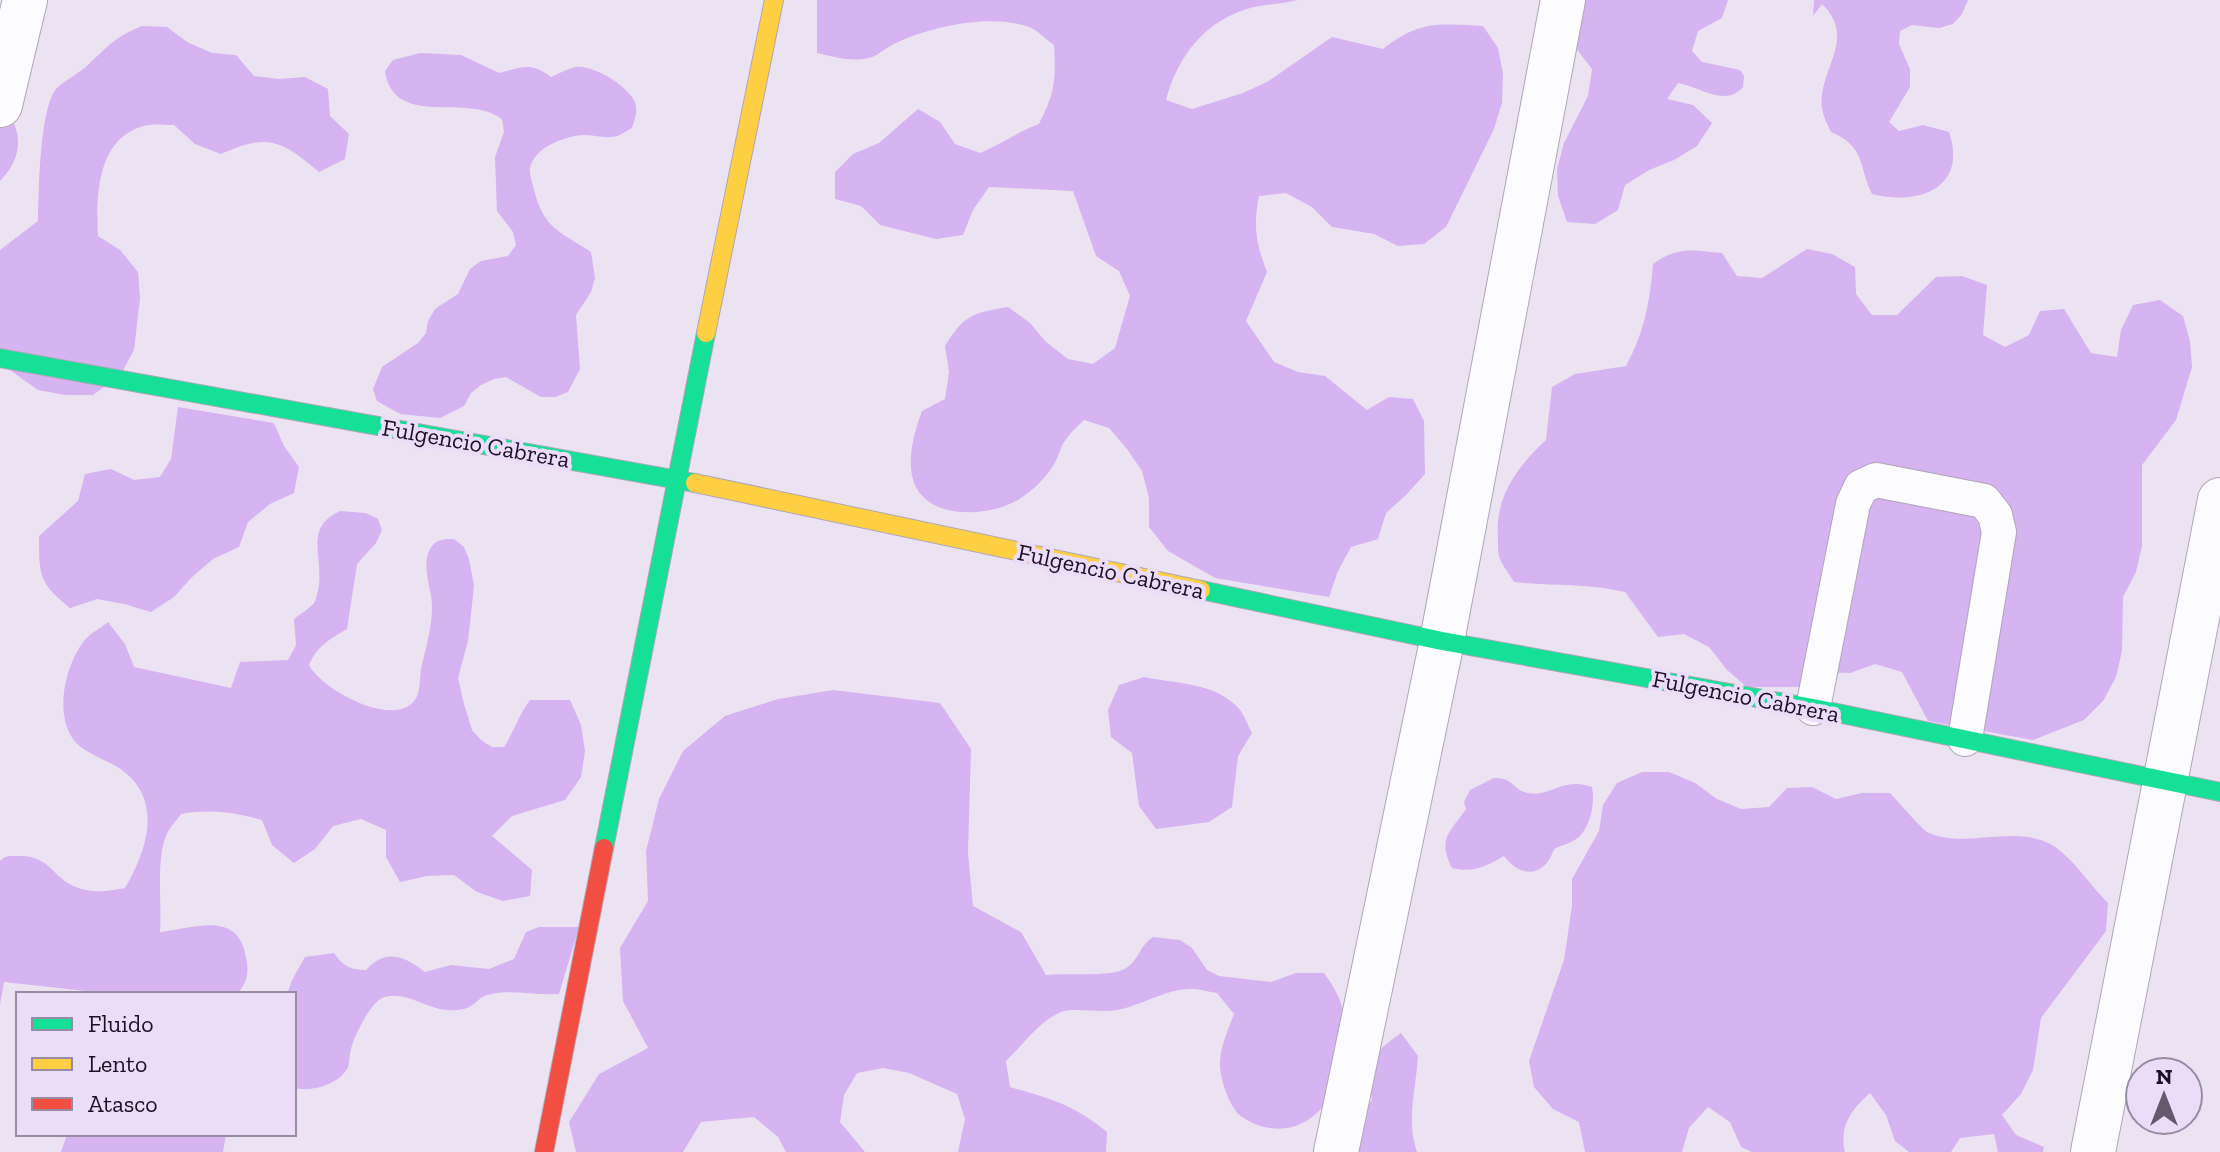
<svg xmlns="http://www.w3.org/2000/svg" width="2220" height="1152" viewBox="0 0 2220 1152" font-family="'Zilla Slab',serif">
  <style>
    .forest { fill: #d6b3f1 }
    .lines { fill: none; stroke-linecap: round; stroke-linejoin: round }
    .lane-casing { stroke: #b0a6b8; stroke-width: 36 }
    .street-casing { stroke: #b0a6b8; stroke-width: 46 }
    .fast-casing { stroke: #b0a6b8; stroke-width: 20 }
    .slow-casing { stroke: #b0a6b8; stroke-width: 20 }
    .jam-casing { stroke: #b0a6b8; stroke-width: 20 }
    .lane { stroke: #fcfbfd; stroke-width: 34 }
    .street { stroke: #fcfbfd; stroke-width: 44 }
    .fast { stroke: #16e098; stroke-width: 18 }
    .slow { stroke: #ffcf43; stroke-width: 18 }
    .jam { stroke: #f24e42; stroke-width: 18 }
    .labels { text-anchor: middle; dominant-baseline: central; stroke-width: 8; stroke-linejoin: round; paint-order: stroke }
    .street-label { font-size: 24px; fill: #1c0f26; stroke: #ebddf8 }
  </style>
  <rect width="100%" height="100%" fill="#ebe3f2"/>
  <g class="forest">
    <path d="M817 0H1298C1283 4 1268 4 1254 7 1206 19 1178 55 1166 100L1192 109 1243 93 1267 82 1332 37 1383 49C1421 20 1437 24 1483 26L1498 48 1503 74 1502 103 1494 129 1446 227 1424 244 1398 246 1374 234 1332 227 1312 207 1286 193 1259 196C1253 227 1256 243 1267 272L1246 321 1274 362 1298 372 1325 376 1367 410 1389 397 1413 399 1424 421 1425 474 1406 495 1386 513 1378 539 1351 547 1338 571 1329 597 1215 578 1168 551 1149 527V498L1142 471 1127 449 1109 428 1084 420C1078 426 1071 432 1067 438 1060 446 1059 457 1053 466 1044 480 1032 491 1018 500 991 516 935 520 917 489 904 466 914 433 922 411L945 399 949 372 945 346C964 315 972 313 1008 307L1030 323 1046 342 1068 359 1093 364 1115 348 1130 296 1119 271 1096 256 1073 191 989 187 973 210 963 235 936 239 880 225 861 206 835 199V172L853 154 879 143 918 109 940 122 955 144 980 153C1002 144 1019 131 1039 124 1055 93 1056 80 1054 45 1046 40 1038 30 1029 27 992 13 928 27 894 44 887 47 880 54 872 57 855 63 834 57 817 53Z"/>
    <path d="M1546 0H1728L1722 18 1698 31 1692 51 1702 62 1740 70 1744 76 1743 87C1725 108 1699 86 1678 83L1667 99 1693 105 1712 123 1697 146 1674 160 1649 170 1625 185 1618 210 1595 224 1567 222 1558 196 1557 169 1564 143 1588 96 1592 69 1575 47Z"/>
    <path d="M1814 0H1968L1962 14 1953 24 1939 28 1912 25 1900 31 1899 44 1910 69V87L1889 122 1899 131 1923 125 1949 132C1968 188 1919 206 1872 194 1858 165 1866 147 1831 132 1827 124 1823 116 1822 108 1818 69 1858 39 1822 4L1813 16Z"/>
    <path d="M142 26 167 27 187 42 212 53 236 55 254 76 279 79 305 77 328 89 330 116 349 134 345 159 319 172C281 140 268 133 221 154L195 144 174 125C166 125 157 124 149 125 97 134 96 195 98 236L120 250 138 272 140 298 134 350 121 374 93 395H65L38 390 0 363V250L38 221C39 194 39 104 58 87 67 79 78 74 88 65 108 46 115 37 142 26Z"/>
    <path d="M420 53 461 55 499 73C522 68 530 61 551 77 558 74 567 69 575 67 593 64 628 86 635 102 638 111 635 119 632 128 625 132 619 137 610 137 602 138 593 135 585 135 567 135 534 147 530 168 529 173 532 181 533 186 543 228 557 230 591 252L595 278 591 292 576 315 580 369 568 392 555 397H541L506 377 494 379 481 385 471 393 464 406 440 418 400 414 377 401 373 389 382 367 418 343 426 333 428 321 435 309 458 294 470 269 481 261 508 256 516 245 513 232 497 211 495 157 504 132 502 119C467 92 394 130 385 71L393 60Z"/>
    <path d="M0 105C25 128 23 158 0 181Z"/>
    <path d="M1807 249 1832 254 1855 267 1856 294 1872 315H1897L1936 277 1962 276 1987 285 1983 335 2005 347 2029 335 2040 311 2064 309 2091 353 2117 357 2121 330 2133 305 2160 300 2183 316 2190 341 2192 367 2176 420 2142 465V546L2136 572 2123 597 2122 651 2116 677 2103 701 2084 720 2033 740 1928 721 1902 672 1875 664 1850 673 1821 672 1799 687H1747L1727 670 1709 647 1684 634 1658 637 1625 592C1588 583 1551 586 1514 582 1510 575 1504 568 1501 561 1497 554 1498 544 1498 536 1495 496 1518 466 1546 440L1552 387 1575 374 1626 366C1644 333 1650 302 1653 264 1678 246 1691 250 1722 253L1737 276 1762 278Z"/>
    <path d="M178 407 274 423 284 446 299 467 294 493 270 504 248 522 239 547 213 559 191 578 174 597 151 612 124 604 97 599 70 608C39 583 39 576 39 536L78 501 85 474 111 469 134 480 160 477 171 459Z"/>
    <path d="M340 511 366 513 378 519 382 530 376 543 357 564 347 629C330 639 317 646 309 665 322 691 403 734 418 694 420 686 420 677 421 669 426 646 435 619 431 595 428 582 422 558 432 546 437 539 446 539 454 539L464 547 469 559 474 586 468 641 458 678 464 704 472 730 481 740 492 747H504C514 732 519 714 530 700H570L581 725 585 751 581 777 565 800 512 816 492 836 532 870 530 896 503 901 477 892 454 875 427 876 400 882 386 857V830L361 819 333 826 315 849 294 863 272 845 262 820C233 812 210 809 181 814 176 821 169 828 166 836 156 859 162 905 160 932 191 929 236 910 245 953 249 970 249 980 237 994H96L95 992 4 982 0 1005V861C6 855 9 856 17 856 50 854 52 878 76 887 92 894 109 891 125 888 148 849 164 798 119 768 105 759 83 753 73 739 54 712 66 664 84 641 90 633 101 628 108 622L125 644 134 667 231 688 240 662 288 660 296 645 294 619C300 614 309 609 314 603 316 600 317 594 318 591 325 557 302 529 340 511Z"/>
    <path d="M1144 677C1176 684 1217 682 1240 710 1245 716 1248 726 1252 733L1238 756 1232 807 1209 822 1156 829 1139 806 1132 753 1111 737 1108 710 1119 685Z"/>
    <path d="M833 690 940 703 971 749 968 853 973 906 1021 932 1046 975C1066 972 1115 979 1129 966 1140 957 1139 947 1153 937L1180 940 1192 948 1207 970 1219 976 1271 982 1296 973H1324C1347 1005 1346 1016 1338 1053 1335 1067 1334 1089 1327 1101 1307 1131 1272 1137 1242 1117 1230 1109 1221 1081 1220 1067 1219 1049 1228 1030 1234 1014L1217 993C1209 992 1201 989 1193 989 1166 988 1142 1006 1116 1010 1100 1013 1073 1007 1061 1012 1038 1022 1024 1044 1006 1061L1010 1087C1049 1098 1075 1105 1107 1132L1106 1152H958L965 1119 957 1094 909 1073 883 1068 857 1073 844 1095 840 1122 865 1152H786L778 1137 754 1117 701 1122 683 1152H576L569 1122 599 1074 648 1048 623 1001 620 948 648 901 646 851 659 799 683 751 725 716 778 699Z"/>
    <path d="M1642 772H1669L1695 783 1717 799 1741 809 1769 807 1787 788 1812 787 1836 799 1862 793H1890C1898 801 1922 830 1929 833 1966 849 2015 824 2052 845 2073 858 2090 885 2108 903L2106 931 2041 1018 2033 1070 2021 1094 2002 1115 2016 1135 2044 1147 2043 1152H1998L1994 1134 1960 1138 1951 1152H1909L1895 1141 1886 1115 1870 1093C1851 1110 1839 1126 1845 1152H1752L1741 1147 1730 1122 1708 1107 1689 1128 1682 1152H1585L1579 1122 1553 1109 1534 1087 1529 1061 1564 960 1572 906V879L1599 831 1603 805 1617 783Z"/>
    <path d="M1494 778C1515 778 1512 790 1528 793 1549 798 1563 776 1592 787 1595 803 1591 825 1579 837 1572 843 1562 845 1554 849 1545 877 1521 879 1504 856 1485 867 1473 873 1452 868 1437 838 1450 833 1466 809L1464 802 1470 790Z"/>
    <path d="M539 927H579L559 994C538 996 510 989 491 994 472 998 478 1012 447 1010 427 1009 403 989 382 998 370 1004 354 1036 351 1049 349 1055 350 1062 348 1067 339 1085 312 1092 294 1088V994H287L292 980 305 957 334 953C343 966 350 970 366 970 386 948 404 956 425 972L451 965 489 969 514 959 526 932Z"/>
    <path d="M1401 1033 1418 1056C1416 1089 1406 1120 1417 1152H1332L1372 1100C1366 1063 1370 1055 1401 1033Z"/>
    <path d="M67 1134H226L223 1152H61Z"/>
  </g>
  <g class="lines">
    <g class="lane-casing">
      <path id="lane" d="M1813 708 1853 504 1861 487 1876 480 1984 501 1995 515 1999 532 1965 739"/>
    </g>
    <g class="street-casing">
      <g id="street">
        <path d="M0 105 25 0"/>
        <path d="M1336 1152 1442 641 1563 0"/>
        <path d="M2093 1152 2220 500"/>
      </g>
    </g>
    <g class="fast-casing">
      <g id="fast">
        <path d="M0 358 695 483"/>
        <path d="M1201 590 1442 641 1813 708 2220 792"/>
        <path d="M604 848 706 333"/>
      </g>
    </g>
    <g class="slow-casing">
      <g id="slow">
        <path d="M706 333 774 0"/>
        <path d="M695 483 1201 590"/>
      </g>
    </g>
    <g class="jam-casing">
      <path id="jam" d="M544 1152 604 848"/>
    </g>
    <use href="#lane" class="lane"/>
    <use href="#street" class="street"/>
    <use href="#fast" class="fast"/>
    <use href="#slow" class="slow"/>
    <use href="#jam" class="jam"/>
  </g>
  <g class="labels">
    <g class="street-label">
      <text transform="translate(476 443) rotate(10)">Fulgencio Cabrera</text>
      <text transform="translate(1111 571) rotate(12)">Fulgencio Cabrera</text>
      <text transform="translate(1746 696) rotate(11)">Fulgencio Cabrera</text>
    </g>
  </g>
  <rect x="16" y="992" width="280" height="144" fill="#ebddf8" stroke="#988ba4" stroke-width="2"/>
  <rect x="32" y="1018" width="40" height="12" fill="#16e098" stroke="#988ba4" stroke-width="2"/>
  <text x="88" y="1032" font-size="24" fill="#1c0f26">Fluido</text>
  <rect x="32" y="1058" width="40" height="12" fill="#ffcf43" stroke="#988ba4" stroke-width="2"/>
  <text x="88" y="1072" font-size="24" fill="#1c0f26">Lento</text>
  <rect x="32" y="1098" width="40" height="12" fill="#f24e42" stroke="#988ba4" stroke-width="2"/>
  <text x="88" y="1112" font-size="24" fill="#1c0f26">Atasco</text>
  <g transform="translate(2164 1096)"><circle r="38" fill="#ebddf8" stroke="#988ba4" stroke-width="2"/>
  <path d="M0-6L14 30L0 20L-14 30Z" fill="#64596d"/>
  <text y="-12" font-size="22" font-weight="bold" text-anchor="middle" fill="#1c0f26">N</text>
  </g>
</svg>
